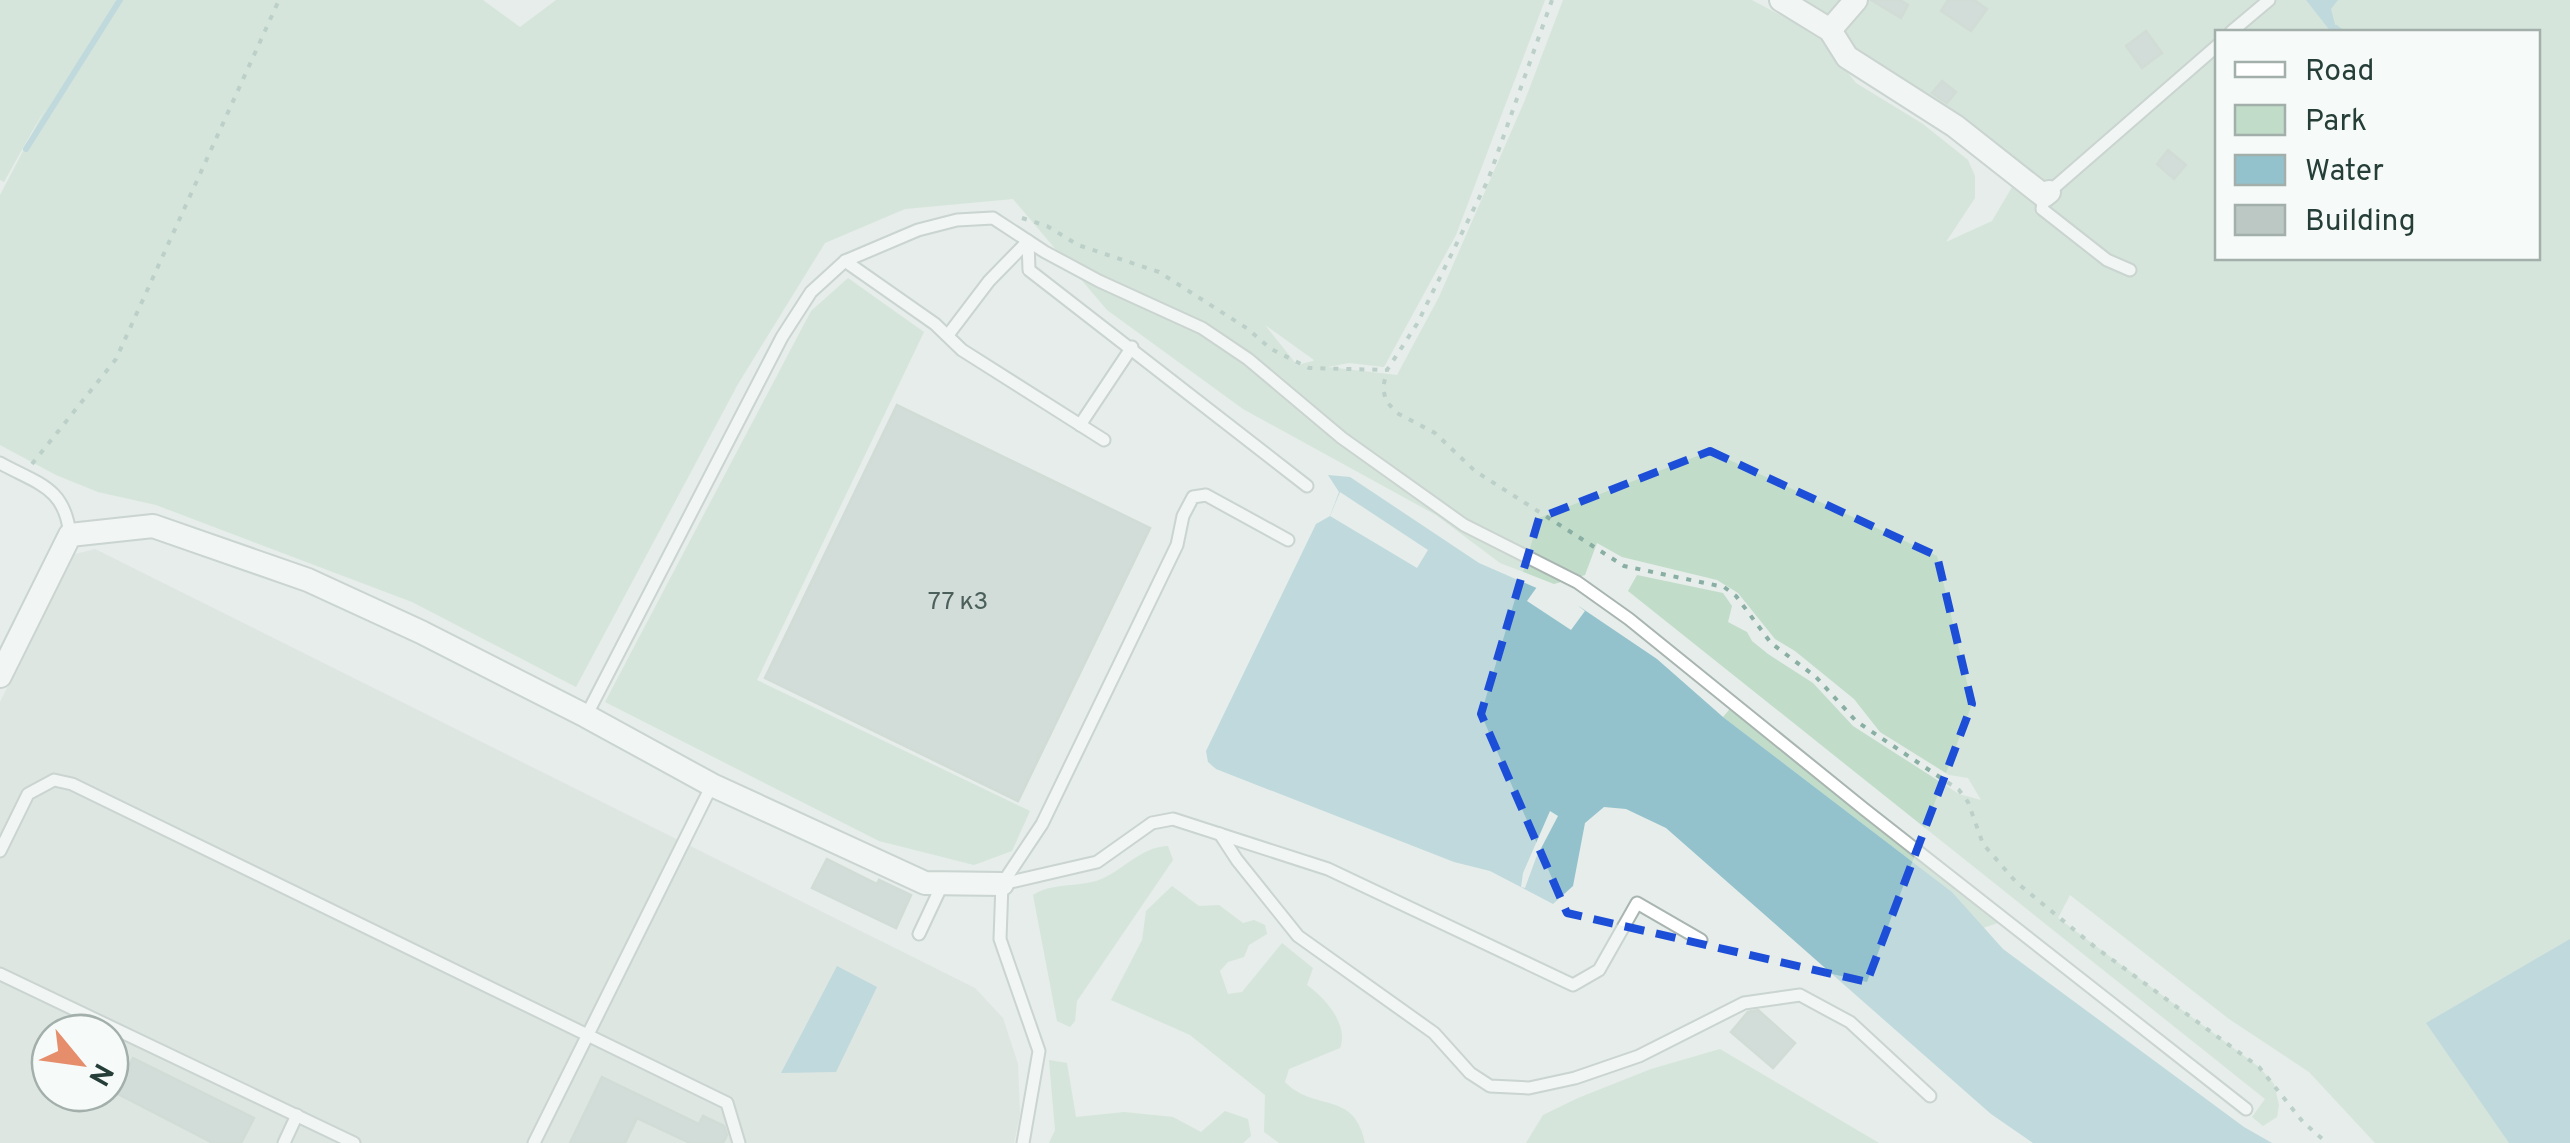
<svg xmlns="http://www.w3.org/2000/svg" width="2570" height="1143" viewBox="0 0 2570 1143" font-family="Overpass,sans-serif">
  <style>
    .built { fill: #d4ddd9; fill-rule: evenodd }
    .green { fill: #c1dcc9; fill-rule: evenodd }
    .water { fill: #93c2cd }
    .pier { fill: #e6edea }
    .lines { fill: none; stroke-linecap: round; stroke-linejoin: round }
    .stream { stroke: #93c2cd; stroke-width: 6 }
    .building { fill: #bbc8c3; stroke: #b9c7c1; stroke-width: 2.5 }
    .service-casing { stroke: #a9b5b1; stroke-width: 15 }
    .minor-casing { stroke: #a9b5b1; stroke-width: 26 }
    .path { stroke: #89aea3; stroke-width: 4; stroke-dasharray: 5 8; stroke-linecap: butt }
    .service { stroke: #fff; stroke-width: 11 }
    .minor { stroke: #fff; stroke-width: 22 }
    .marked { fill: none; stroke: #1d4ed8; stroke-width: 8; stroke-dasharray: 20 12; stroke-linejoin: round }
    .labels { text-anchor: middle; dominant-baseline: central; stroke-width: 8; stroke-linejoin: round; paint-order: stroke }
    .number-label { font-size: 25px; fill: #4b605b }
  </style>
  <rect width="100%" height="100%" fill="#e6edea"/>
  <path class="built" d="M95 549 975 988 1003 1018 1018 1064 1020 1114 1014 1143H0V702L75 554ZM50 1033H110V1093H50Z"/>
  <g class="green">
    <path d="M0 0H483L520 27 556 0H1545L1456 235 1384 367 1349 363 1328 367 1397 375 1439 297 1525 100 1563 0H1752L1819 36 1856 83 1923 124 1968 160 1975 176V198L1946 242 1992 221 2022 170 1862 55 1819 13 1798 0H2570V1143H2375L2309 1072 2229 1019 2070 895 2058 918 2259 1067 2274 1084 2279 1105 2277 1117 2263 1126 2252 1117 2265 1099 1628 591 1637 575 1723 593 1732 606 1728 622 1747 632 1752 641 1768 654 1813 683 1853 726 1959 794 1981 800 1968 778 1949 775 1880 732 1854 699 1795 651 1775 639 1738 593 1717 580 1622 557 1597 543 1585 575 1554 584 1500 563 1436 515 1243 409 1107 310 1013 199 905 209 825 243 738 384 576 687 412 602 156 505 98 492 56 475 0 445V195L47 105 4 182 0 180ZM2218 32H2538V258H2218ZM1265 325 1314 360 1313 361 1297 365Z"/>
    <path d="M848 278 924 332 757 680 1030 811 1012 851 974 865 879 841 605 702 811 311Z"/>
    <path d="M1734 704 1996 913 1998 923 1983 928 1952 892 1723 717Z"/>
    <path d="M1168 846 1173 860 1077 1001 1075 1021 1070 1027 1057 1021 1033 895C1051 883 1075 887 1096 881 1123 872 1139 847 1168 846Z"/>
    <path d="M1172 886 1199 906 1219 905 1243 923 1254 920 1265 925 1267 934 1249 945 1244 957 1228 962 1220 971 1228 994 1242 992 1282 943 1313 968 1307 985C1325 998 1349 1024 1340 1048L1289 1069 1285 1082C1315 1113 1354 1089 1365 1143H1279L1264 1132 1265 1095 1190 1035 1111 1000 1142 940 1146 911Z"/>
    <path d="M1720 1049 1879 1143H1526L1543 1115 1578 1098 1651 1069Z"/>
    <path d="M1049 1060 1067 1063 1076 1117 1124 1112 1173 1117 1201 1132 1225 1111 1248 1119 1251 1136 1243 1143H1049L1055 1130Z"/>
  </g>
  <g class="water">
    <path d="M2306 0H2338L2331 9 2336 28 2331 32Z"/>
    <path d="M1328 475 1350 477 1479 563 1580 607 1657 659 1723 717 1952 892 2003 949 2244 1127 2272 1143H2033L1991 1114 1666 828 1626 809 1604 807 1585 823 1573 886 1553 904 1490 871 1454 862 1216 769 1208 762 1206 751 1316 524 1330 516 1339 492Z"/>
    <path d="M2570 939V1143H2509L2426 1023Z"/>
    <path d="M837 966 877 987 836 1072 781 1073Z"/>
  </g>
  <g class="pier">
    <path d="M1340 492 1428 550 1417 568 1330 516Z"/>
    <path d="M1539 584 1563 594 1585 611 1571 630 1527 601Z"/>
    <path d="M1550 811 1558 816 1536 858 1525 888 1521 887 1523 873Z"/>
  </g>
  <g class="lines">
    <g class="stream">
      <path d="M2336 28 2341 32"/>
      <path d="M26 149 120 0"/>
    </g>
  </g>
  <g class="building">
    <path d="M1871 0H1900L1908 5 1901 18Z"/>
    <path d="M1948 0H1974L1987 9 1971 31 1941 11Z"/>
    <path d="M2146 31 2162 53 2142 68 2126 46Z"/>
    <path d="M1942 81 1956 92 1947 103 1932 93Z"/>
    <path d="M2168 150 2186 165 2174 179 2157 164Z"/>
    <path d="M897 405 1150 528 1018 801 765 678Z"/>
    <path d="M827 859 877 884 879 880 911 895 896 928 812 888Z"/>
    <path d="M1758 1010 1795 1043 1773 1068 1731 1032 1748 1012Z"/>
    <path d="M133 1058 254 1118 241 1143H213L116 1093Z"/>
    <path d="M602 1077 699 1124 703 1116 724 1126 727 1135 723 1143H690L637 1118 625 1143H570Z"/>
  </g>
  <g class="lines">
    <g class="service-casing">
      <g id="service">
        <path d="M2231 32 2269 0"/>
        <path d="M2049 192 2218 45"/>
        <path d="M2044 196 2042 209 2107 260 2130 270"/>
        <path d="M1028 241 1029 270 1307 486"/>
        <path d="M845 261 935 324 962 350 1104 440"/>
        <path d="M948 335 989 281 1028 241"/>
        <path d="M1080 425 1132 347"/>
        <path d="M0 463C38 484 65 487 70 535"/>
        <path d="M586 716 782 337 811 292 845 261 918 230 957 220 993 218 1045 252 1099 281 1202 328 1248 359 1342 438 1464 525 1577 582 1629 619 1864 809 2246 1109"/>
        <path d="M1220 834 1237 860 1298 936 1434 1033 1470 1073 1490 1086 1529 1088 1575 1078 1639 1056 1744 1003 1800 995 1850 1022 1930 1096"/>
        <path d="M0 851 28 794 54 780 72 784 727 1103 739 1143"/>
        <path d="M1002 884 1097 862 1152 823 1173 819 1328 869 1573 985 1599 970 1637 903 1701 940"/>
        <path d="M919 934 942 885"/>
        <path d="M0 974 354 1143"/>
        <path d="M284 1143 297 1115"/>
        <path d="M534 1143 712 785"/>
        <path d="M1023 1143 1039 1051 1000 939 1002 884 1042 824 1177 545 1183 516 1193 497 1206 495 1288 540"/>
      </g>
    </g>
    <g class="minor-casing">
      <g id="minor">
        <path d="M1781 0 1830 30 1847 57 1955 126 2044 196 2049 192"/>
        <path d="M1830 30 1856 0"/>
        <path d="M0 676 70 535 153 526 308 580 421 632 586 716 712 785 925 883 1002 884"/>
      </g>
    </g>
    <g class="path">
      <path d="M1552 0 1488 180 1417 324 1387 370 1383 388 1386 401 1397 413 1435 433 1475 471 1624 566 1724 587 1736 596 1771 643 1816 677 1856 721 1959 790 1968 802 1983 844 2016 882 2095 947 2259 1067 2303 1122 2327 1143"/>
      <path d="M1022 218 1047 226 1078 245 1159 272 1248 329 1271 349 1309 368 1387 370"/>
      <path d="M32 464 116 359 279 0"/>
    </g>
    <use href="#service" class="service"/>
    <use href="#minor" class="minor"/>
  </g>
  <path d="M0 0H2570V1143H0ZM1710 451 1937 556 1972 704 1867 982 1567 913 1481 714 1539 518Z" fill="#e6edea" fill-opacity=".55" fill-rule="evenodd"/>
  <path class="marked" d="M1710 451 1937 556 1972 704 1867 982 1567 913 1481 714 1539 518Z"/>
  <g class="labels">
    <g class="number-label">
      <text x="958" y="603">77 к3</text>
    </g>
  </g>
  <rect x="2215" y="30" width="325" height="230" fill="#f6faf8" stroke="#a3afab" stroke-width="2.5"/>
  <rect x="2235" y="62" width="50" height="15" fill="#ffffff" stroke="#a3afab" stroke-width="2.5"/>
  <text x="2305" y="80" font-size="30" fill="#263e38">Road</text>
  <rect x="2235" y="105" width="50" height="30" fill="#c1dcc9" stroke="#a3afab" stroke-width="2.5"/>
  <text x="2305" y="130" font-size="30" fill="#263e38">Park</text>
  <rect x="2235" y="155" width="50" height="30" fill="#93c2cd" stroke="#a3afab" stroke-width="2.5"/>
  <text x="2305" y="180" font-size="30" fill="#263e38">Water</text>
  <rect x="2235" y="205" width="50" height="30" fill="#bbc8c3" stroke="#a3afab" stroke-width="2.5"/>
  <text x="2305" y="230" font-size="30" fill="#263e38">Building</text>
  <g transform="translate(80 1063) rotate(119)"><circle r="48" fill="#f6faf8" stroke="#a3afab" stroke-width="2.5"/>
  <path d="M0-8L18 38L0 25L-18 38Z" fill="#e68d6b"/>
  <text y="-15" font-size="28" font-weight="bold" text-anchor="middle" fill="#263e38">N</text>
  </g>
</svg>
